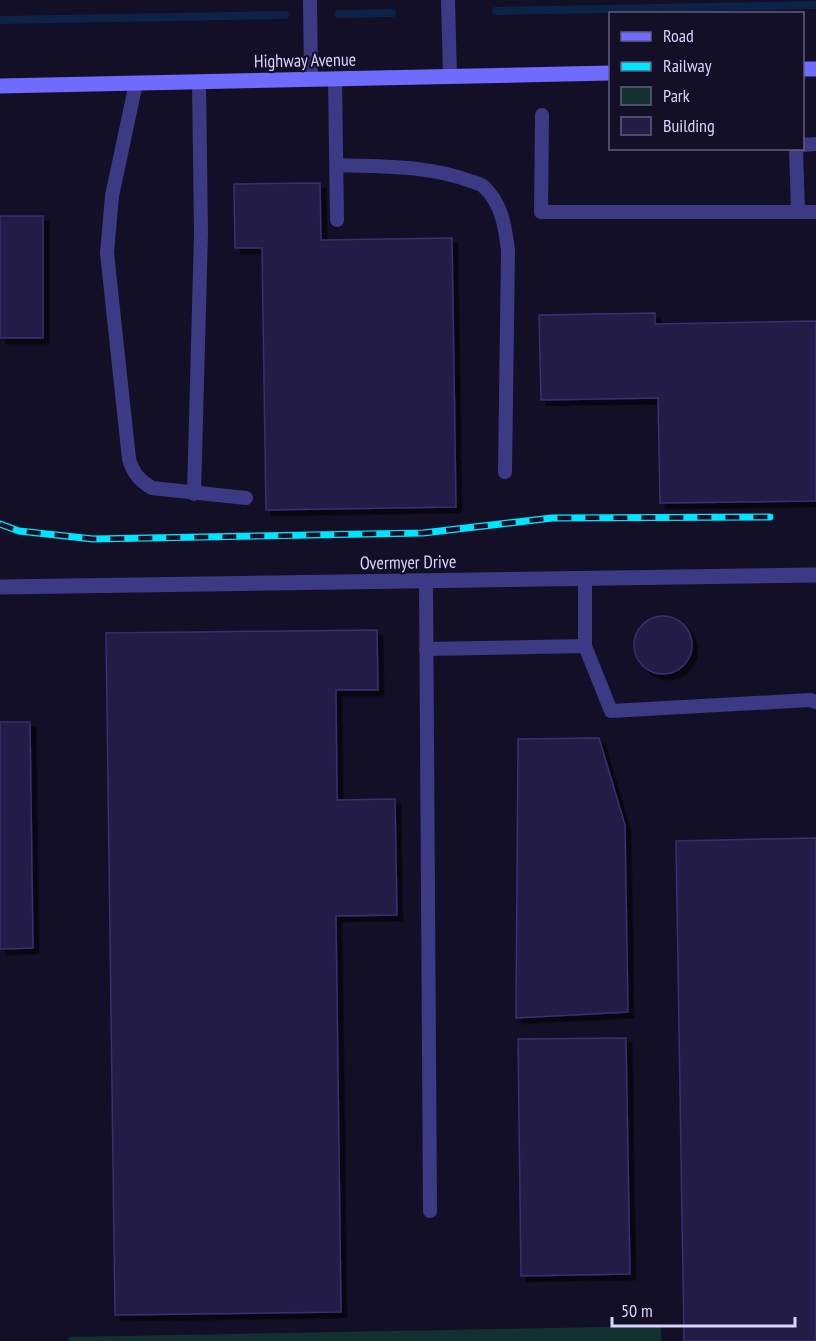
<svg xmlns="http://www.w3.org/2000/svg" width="816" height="1341" viewBox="0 0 816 1341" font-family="'PT Sans Narrow',sans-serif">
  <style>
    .green { fill: #12302f }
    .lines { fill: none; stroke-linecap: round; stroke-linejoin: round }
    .stream { stroke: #0c2248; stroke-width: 8 }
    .building { fill: #241b47; stroke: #3b2d73; stroke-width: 1.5; filter: url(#shadow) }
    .lane { stroke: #3d3a85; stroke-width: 14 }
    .street { stroke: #3d3a85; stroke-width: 15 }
    .secondary { stroke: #6f6bff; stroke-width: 15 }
    .rail-casing { stroke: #00e5ff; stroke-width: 7 }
    .rail { stroke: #130f26; stroke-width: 4.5; stroke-dasharray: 14; stroke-linecap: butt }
    .labels { text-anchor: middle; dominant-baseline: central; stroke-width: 4.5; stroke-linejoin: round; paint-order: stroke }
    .street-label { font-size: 18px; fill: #d9d4ff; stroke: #130f26 }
  </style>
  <defs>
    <filter id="shadow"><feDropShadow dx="5.5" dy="5.5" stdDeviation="0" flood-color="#0009"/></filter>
  </defs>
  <rect width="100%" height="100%" fill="#130f26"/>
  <path class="green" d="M661 1326V1341H69V1337Z"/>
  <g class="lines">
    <g class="stream">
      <path d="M496 11 816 5"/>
      <path d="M339 14 392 13"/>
      <path d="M0 20 285 15"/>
    </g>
  </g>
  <g class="building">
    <path d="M320 183 321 240 452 238 456 507 266 510 262 248H235L234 184Z"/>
    <rect x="0" y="216" width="43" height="122"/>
    <path d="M655 313V324L816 321V501L660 503 658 398 541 400 539 315Z"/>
    <circle cx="663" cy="645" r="29"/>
    <path d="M377 630 378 690H336L337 800 395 799 397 915 336 916 341 1312 115 1315 106 633Z"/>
    <path d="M0 722H30L33 948 0 949Z"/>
    <path d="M599 738 625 825 628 1012 516 1018 518 739Z"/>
    <path d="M816 838V1341H684L676 841Z"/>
    <path d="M626 1038 630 1274 521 1276 518 1039Z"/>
  </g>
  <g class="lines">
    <g class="lane">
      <path d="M310 0 311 79"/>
      <path d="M448 0 450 76"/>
      <path d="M335 79 337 220"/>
      <path d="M136 83 112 196 107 253 129 459C133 473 139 480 152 488L246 498"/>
      <path d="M542 115 541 212H798L796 148"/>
      <path d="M802 145 816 144"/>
      <path d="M337 165C381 167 428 165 470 181 474 182 480 184 483 186 502 203 505 227 508 250L505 472"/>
      <path d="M798 212H816"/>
      <path d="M194 494 201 233 199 82"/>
      <path d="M585 579V646L611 711 810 700 816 702"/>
      <path d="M426 581 430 1211"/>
      <path d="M426 649 585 646"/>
    </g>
    <path class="street" d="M0 587 816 575"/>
    <g class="secondary">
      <path d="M802 69H816"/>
      <path d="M0 86 610 73"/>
    </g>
    <g class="rail-casing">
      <path id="rail" d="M0 524 19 531 93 539 423 533 552 518 770 517"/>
    </g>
    <use href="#rail" class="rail"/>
  </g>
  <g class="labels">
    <g class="street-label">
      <text transform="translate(305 60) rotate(-1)">Highway Avenue</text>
      <text transform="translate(408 562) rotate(-1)">Overmyer Drive</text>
    </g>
  </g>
  <rect x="609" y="12" width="195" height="138" fill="#130f26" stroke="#625e7d" stroke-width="1.5"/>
  <rect x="621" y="32" width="30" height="9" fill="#6f6bff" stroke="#625e7d" stroke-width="1.5"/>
  <text x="663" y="42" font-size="18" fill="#d9d4ff">Road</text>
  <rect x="621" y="62" width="30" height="9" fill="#00e5ff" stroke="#625e7d" stroke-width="1.5"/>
  <text x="663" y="72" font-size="18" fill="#d9d4ff">Railway</text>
  <rect x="621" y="87" width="30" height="18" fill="#12302f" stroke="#625e7d" stroke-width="1.5"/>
  <text x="663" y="102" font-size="18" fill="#d9d4ff">Park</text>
  <rect x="621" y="117" width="30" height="18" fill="#241b47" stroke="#625e7d" stroke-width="1.5"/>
  <text x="663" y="132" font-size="18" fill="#d9d4ff">Building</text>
  <path d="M612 1317v9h183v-9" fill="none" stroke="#d9d4ff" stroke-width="3"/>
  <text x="621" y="1317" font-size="18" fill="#d9d4ff" stroke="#130f26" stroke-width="4.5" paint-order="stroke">50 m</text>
</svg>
